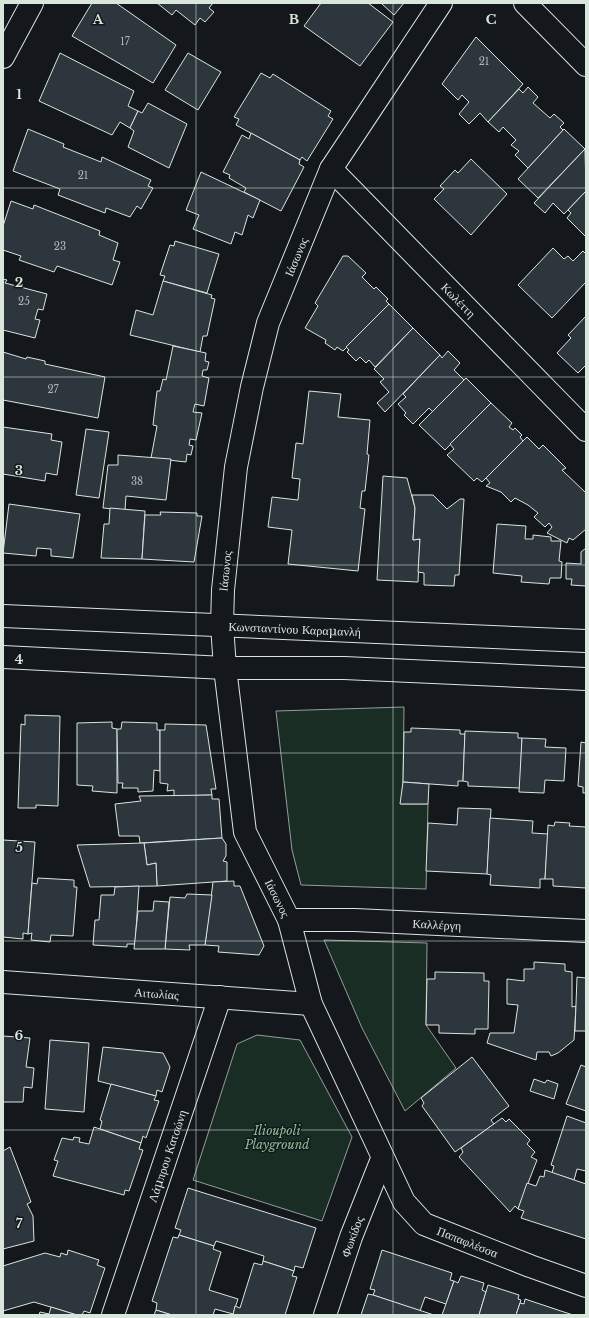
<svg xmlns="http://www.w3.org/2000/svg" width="589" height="1318" viewBox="0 0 589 1318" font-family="'Libre Baskerville',serif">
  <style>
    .green { fill: #1a2d24; stroke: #939e99 }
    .building { fill: #2c363c; stroke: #d8e6dc }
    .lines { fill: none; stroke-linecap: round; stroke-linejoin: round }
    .minor-casing { stroke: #d8e6dc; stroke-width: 24 }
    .major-casing { stroke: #d8e6dc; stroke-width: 24 }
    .minor { stroke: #14181c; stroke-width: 22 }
    .major { stroke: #14181c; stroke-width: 22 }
    .grid { fill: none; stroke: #d8e6dc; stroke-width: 1; stroke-opacity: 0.55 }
    .labels { text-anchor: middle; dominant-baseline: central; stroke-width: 3; stroke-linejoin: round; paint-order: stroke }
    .number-label { font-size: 10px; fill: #adbab4 }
    .street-label { font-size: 12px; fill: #d8e6dc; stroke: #14181c }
    .park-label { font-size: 12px; font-style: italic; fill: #8ac095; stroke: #14181c }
    .grid-label { font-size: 13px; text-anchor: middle; font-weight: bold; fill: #d8e6dc; stroke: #14181c; stroke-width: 3; stroke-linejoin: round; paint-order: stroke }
  </style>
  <rect width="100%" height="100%" fill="#14181c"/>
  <g class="green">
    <path d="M404 707 403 782 401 804H428L426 889 301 885 292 850 276 711Z"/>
    <path d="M324 940 427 943 426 1025 456 1068 405 1111 362 1028Z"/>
    <path d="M257 1035 300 1040 352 1137 322 1221 193 1180 237 1044Z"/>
  </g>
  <g class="building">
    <path d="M92 3H116L176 45 153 83 72 36Z"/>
    <path d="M157 3H213L209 8 214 12 205 22 200 18 195 25 176 10 172 15Z"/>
    <path d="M321 3H368L393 22 360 66 304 26Z"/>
    <path d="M381 3H404L394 15Z"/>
    <path d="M476 37 523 84 488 122 480 113 469 124 459 114 469 102 462 95 458 100 442 84Z"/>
    <path d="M60 53 134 91 128 106 138 111 130 128 120 122 112 135 39 101Z"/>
    <path d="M188 53 221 72 198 110 165 90Z"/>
    <path d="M261 73 270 78 273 74 331 111 328 116 333 119 307 161 302 157 300 160 236 125 239 119 234 117Z"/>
    <path d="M528 87 538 97 533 103 550 118 554 114 564 123 560 127 563 130 528 168 515 155 519 151 511 145 516 140 503 127 499 132 488 122 519 89 523 93Z"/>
    <path d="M148 103 187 124 169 168 128 147 134 131 130 128 138 111 142 113Z"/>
    <path d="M28 129 64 144 63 147 101 162 102 157 151 180 148 186 153 188 141 209 137 206 130 217 106 208 105 213 58 195 60 189 13 171Z"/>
    <path d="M564 129 585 149 538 198 518 179Z"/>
    <path d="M251 133 300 160 299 164 304 167 281 211 244 192 246 188 229 178 230 175 223 172 242 135 249 139Z"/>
    <path d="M585 149 586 191 564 214 553 203 545 213 534 203Z"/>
    <path d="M471 159 507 194 471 235 434 199 444 189 440 186 455 170 458 173Z"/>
    <path d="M201 172 260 200 253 218 248 215 242 235 235 232 231 244 193 229 199 215 186 210Z"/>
    <path d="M586 191V237L567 218 571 213 568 210Z"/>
    <path d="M11 201 33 209 34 205 100 231 99 235 118 243 113 260 120 262 112 285 57 266 54 272 19 260 21 256 3 250V226Z"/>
    <path d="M175 241 219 254 207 293 163 281 165 276 160 275 170 245 174 246Z"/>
    <path d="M553 248 564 259 568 256 573 261 583 251 586 254V282L552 318 518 285Z"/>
    <path d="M343 256H348L366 273 362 277 374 289 376 287 388 299 386 301 389 304 343 351 337 347 335 350 325 343 326 340 305 328 318 306 315 303Z"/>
    <path d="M3 279 7 280 5 283 47 294 43 310 38 309 35 319 40 320 35 338 3 330Z"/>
    <path d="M163 281 212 295 211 298 215 299 207 336H203L200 352 130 335 136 310 153 315Z"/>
    <path d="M389 304 413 328 375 367 369 360 366 363 360 357 356 361 347 352 349 350 346 347Z"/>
    <path d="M586 316V365L578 373 557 353 571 338 568 335Z"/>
    <path d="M413 328 440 355 385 412 377 403 389 392 380 382 384 379 374 369Z"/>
    <path d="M173 346 206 353 205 361 209 362 207 370H203L202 376 209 378 204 406 195 404 193 412 202 413 196 440 190 439 189 445 193 446 191 455 187 454 186 462 151 458 157 426 153 425 157 391H160L163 379 166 380Z"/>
    <path d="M448 351 460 363 454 370 464 380 433 412 429 408 413 424 404 415 406 413 398 404 406 397 403 394 440 355 442 358Z"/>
    <path d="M3 352 26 359 27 357 45 361V364L105 377 98 418 3 400Z"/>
    <path d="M466 378 491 403 445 450 419 425Z"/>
    <path d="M309 391 341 394 338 417 370 420 367 454 369 455 365 491H362L360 508 365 509 358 571 288 564 292 530 268 527 272 497 298 500 300 479 292 478 296 443 303 444Z"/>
    <path d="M491 403 512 423 509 427 513 430 515 428 522 435 520 437 523 441 482 482 477 478 474 481 447 455 454 449 450 444Z"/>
    <path d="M3 427 52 434 51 440 62 442 57 475 46 473 45 481 3 474Z"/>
    <path d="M86 429 109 432 99 498 76 495Z"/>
    <path d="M527 437 539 449 543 445 566 468 562 470 586 493V529L573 540 569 538 567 543 547 533 552 527 549 523 545 527 534 517 538 513 528 505 515 498 511 502 501 492 486 486 490 483 486 478Z"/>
    <path d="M118 455 171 459 166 500 126 496 125 510 103 508 108 465H118Z"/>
    <path d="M383 476 407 478 415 508 413 540 420 539 418 582 377 580Z"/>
    <path d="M412 495H433L447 509 460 499H464L459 575H455L454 586 424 585V573L418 572 420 539 413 540 415 508Z"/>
    <path d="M9 504 80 514 73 558 51 556V549L37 548 36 556 3 553Z"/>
    <path d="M110 508 145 511 142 559 101 558 104 524H109Z"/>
    <path d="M160 512 197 513V516H202L194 562 142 559 145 515H161Z"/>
    <path d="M497 524 526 526 525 539H533V535L551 537V541H561L559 561 562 562 561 578H550L549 584 521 582 522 576 493 573Z"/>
    <path d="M586 548V586L571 585 572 579H566V563L581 564V552Z"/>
    <path d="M25 715 60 716 58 806 36 805V808H18L21 724 25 725Z"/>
    <path d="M112 722V728L117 729V793L92 791 93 786 77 785V723Z"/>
    <path d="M122 722 157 723V730H160V771L154 770 153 791 138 792V788H122L123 783H118L117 729H121Z"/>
    <path d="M165 724 206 725 216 789H211L212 795 174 796V790L167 791 168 784 160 783V730H165Z"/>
    <path d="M411 728 460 730V734H465L463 781H458V786L403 782 404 732H411Z"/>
    <path d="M465 731 518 733V738H522L520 788 468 786V782L463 781Z"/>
    <path d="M522 738 546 739 545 747 566 748 564 781 545 780 544 793 519 792Z"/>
    <path d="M581 742 586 743V793H583V787L578 786Z"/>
    <path d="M403 782 429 784 428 804H400Z"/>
    <path d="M212 795V799H219L222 838 140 843 139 836H119L115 804 141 801 139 796Z"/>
    <path d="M458 808 491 809 487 874 426 871 428 823 457 825Z"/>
    <path d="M490 818 533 821 532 833 548 834 545 879H540V888L490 885 491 875 487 874Z"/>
    <path d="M555 822 570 823 569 826 586 827V888L553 886V879H545L548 825 554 826Z"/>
    <path d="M222 838 226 844V856L223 861 227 862V881L157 886 156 863 147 865 144 843Z"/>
    <path d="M3 840 35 842 28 934 23 933V939L3 937Z"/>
    <path d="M144 843 147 865 156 863 157 886 90 887 77 845Z"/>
    <path d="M38 878 74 880V887H77L73 936 51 935 50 942 31 940 32 933 28 934 32 883 37 884Z"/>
    <path d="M234 881V886H240L264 946 259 955 218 952 219 946 205 945 213 882Z"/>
    <path d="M139 886 135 944H127V947L93 945 95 920H99L101 895H114L115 887Z"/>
    <path d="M187 894 212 895 205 945H189L190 950 165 949 170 897 185 898Z"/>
    <path d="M154 901 169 902 165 949H134L138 911H153Z"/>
    <path d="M534 962 565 964V971L572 972V1007L576 1006 574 1040 558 1053 551 1056 549 1052H537L536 1060 487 1043 490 1033H514L518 1005 507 1004V979L524 981V969H534Z"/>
    <path d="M435 972 484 973V981H489L488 1029H475V1034L439 1033V1025H426L427 979H435Z"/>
    <path d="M577 977 586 978V1031H575Z"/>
    <path d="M3 1036 30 1038 26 1067 34 1068 32 1088 24 1087 23 1102H3Z"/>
    <path d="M50 1040 89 1043 84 1112 45 1109Z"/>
    <path d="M103 1047 163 1053 170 1067 162 1092 157 1090 156 1096 98 1081Z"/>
    <path d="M472 1057 509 1106 491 1120 494 1124 455 1152 422 1106 424 1103 421 1098Z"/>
    <path d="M581 1065 586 1067V1111L566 1104Z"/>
    <path d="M534 1079 545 1083 547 1080 558 1084 554 1099 530 1091Z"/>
    <path d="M111 1084 156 1096 154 1100 159 1101 146 1138 143 1136 141 1143 100 1129 102 1121 100 1120Z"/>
    <path d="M567 1116 586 1123V1171L577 1169 574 1180 552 1173 554 1166 551 1165Z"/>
    <path d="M502 1118 506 1122 509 1119 530 1140 527 1144 535 1152 531 1157 537 1160 518 1209 515 1206 510 1212 459 1157 463 1152 461 1148Z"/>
    <path d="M94 1127 141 1143 139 1149 143 1150 129 1191 125 1190 124 1195 53 1176 58 1161 54 1160 62 1138 73 1140 74 1137 80 1138 79 1142 89 1144Z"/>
    <path d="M10 1147 31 1202 27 1204 33 1216 34 1241 3 1249V1151Z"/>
    <path d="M545 1170 586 1184V1239L521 1218 524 1211 518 1209 527 1183 536 1186 540 1176 544 1177Z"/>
    <path d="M188 1188 316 1228 303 1268 295 1266 294 1271 263 1261 264 1256 216 1241 214 1246 179 1235 181 1230 175 1228Z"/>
    <path d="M179 1235 214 1246 213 1249 221 1252 209 1290 238 1299 233 1314 215 1309 213 1315H172L156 1310 157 1303 152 1301 173 1237 178 1238Z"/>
    <path d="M68 1250 99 1260 97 1265 105 1268 90 1313 84 1311 82 1315H77L34 1302 3 1311V1266L45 1253 60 1257 61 1253 67 1255Z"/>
    <path d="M382 1250 452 1273 450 1280 454 1281 446 1304 425 1297 420 1311 373 1295 375 1290 370 1289Z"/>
    <path d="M263 1261 294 1271 292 1276 297 1277 285 1315H233L235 1306 240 1308 254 1263 262 1265Z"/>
    <path d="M461 1276 484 1283 482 1290 486 1292 479 1315H442L454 1281 458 1283Z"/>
    <path d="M488 1285 519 1295 518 1299 521 1300 516 1315H479Z"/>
    <path d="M368 1294 373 1295 434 1315H361Z"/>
    <path d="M525 1299 573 1315H516L520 1303 524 1304Z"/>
    <path d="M51 1307 77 1315H39L40 1312 49 1314Z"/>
    <path d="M156 1310 172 1315H154Z"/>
  </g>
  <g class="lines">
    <g class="minor-casing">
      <g id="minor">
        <path id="s1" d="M441 3 331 169 268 323 252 387 236 467 223 590 222 625 225 668 245 832 289 920 311 1004 404 1202 424 1224 530 1266 586 1286"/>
        <path d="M3 57 32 3"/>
        <path id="s2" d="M331 169 586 430"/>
        <path id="s3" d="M3 616 586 641"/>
        <path d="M3 657 225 668H344L586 679"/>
        <path id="s4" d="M289 920H355L586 931"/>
        <path id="s5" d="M3 982 311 1004"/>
        <path id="s6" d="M113 1315 220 997"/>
        <path id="s7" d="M325 1315 351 1237 382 1159"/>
      </g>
    </g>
    <g class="major-casing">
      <path id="major" d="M525 3 586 65"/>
    </g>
    <use href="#minor" class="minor"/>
    <use href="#major" class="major"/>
  </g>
  <path class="grid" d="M196 3V1315M393 3V1315M3 188H586M3 377H586M3 565H586M3 753H586M3 941H586M3 1130H586"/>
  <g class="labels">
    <g class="number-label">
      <text x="125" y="41">17</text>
      <text x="484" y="61">21</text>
      <text x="83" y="175">21</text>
      <text x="60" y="246">23</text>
      <text x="24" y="301">25</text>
      <text x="53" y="389">27</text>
      <text x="137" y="481">38</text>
    </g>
    <g class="street-label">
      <text transform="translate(296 257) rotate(-67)">Ιάσωνος</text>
      <text stroke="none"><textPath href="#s2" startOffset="183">Κωλέττη</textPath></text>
      <text transform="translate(225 571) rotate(-84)">Ιάσωνος</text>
      <text stroke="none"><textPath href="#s3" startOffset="292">Κωνσταντίνου Καραμανλή</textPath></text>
      <text stroke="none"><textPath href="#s1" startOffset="954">Ιάσωνος</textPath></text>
      <text stroke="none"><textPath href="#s4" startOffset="148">Καλλέργη</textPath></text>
      <text stroke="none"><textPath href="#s5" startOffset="154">Αιτωλίας</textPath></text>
      <text stroke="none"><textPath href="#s6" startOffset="168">Λάμπρου Κατσώνη</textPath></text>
      <text stroke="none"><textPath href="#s7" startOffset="83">Φωκίδος</textPath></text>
      <text stroke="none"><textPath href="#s1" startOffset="1361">Παπαφλέσσα</textPath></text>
    </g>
    <g class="park-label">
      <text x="277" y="1130">Ilioupoli<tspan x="277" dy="14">Playground</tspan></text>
    </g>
  </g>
  <g class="grid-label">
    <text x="98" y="24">A</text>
    <text x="294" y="24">B</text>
    <text x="491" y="24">C</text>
    <text x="19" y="99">1</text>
    <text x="19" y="287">2</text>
    <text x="19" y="475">3</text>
    <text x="19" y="664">4</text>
    <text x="19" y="852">5</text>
    <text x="19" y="1040">6</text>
    <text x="19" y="1228">7</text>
  </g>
  <rect width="589" height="1318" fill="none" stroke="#d8e6dc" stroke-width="8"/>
</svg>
